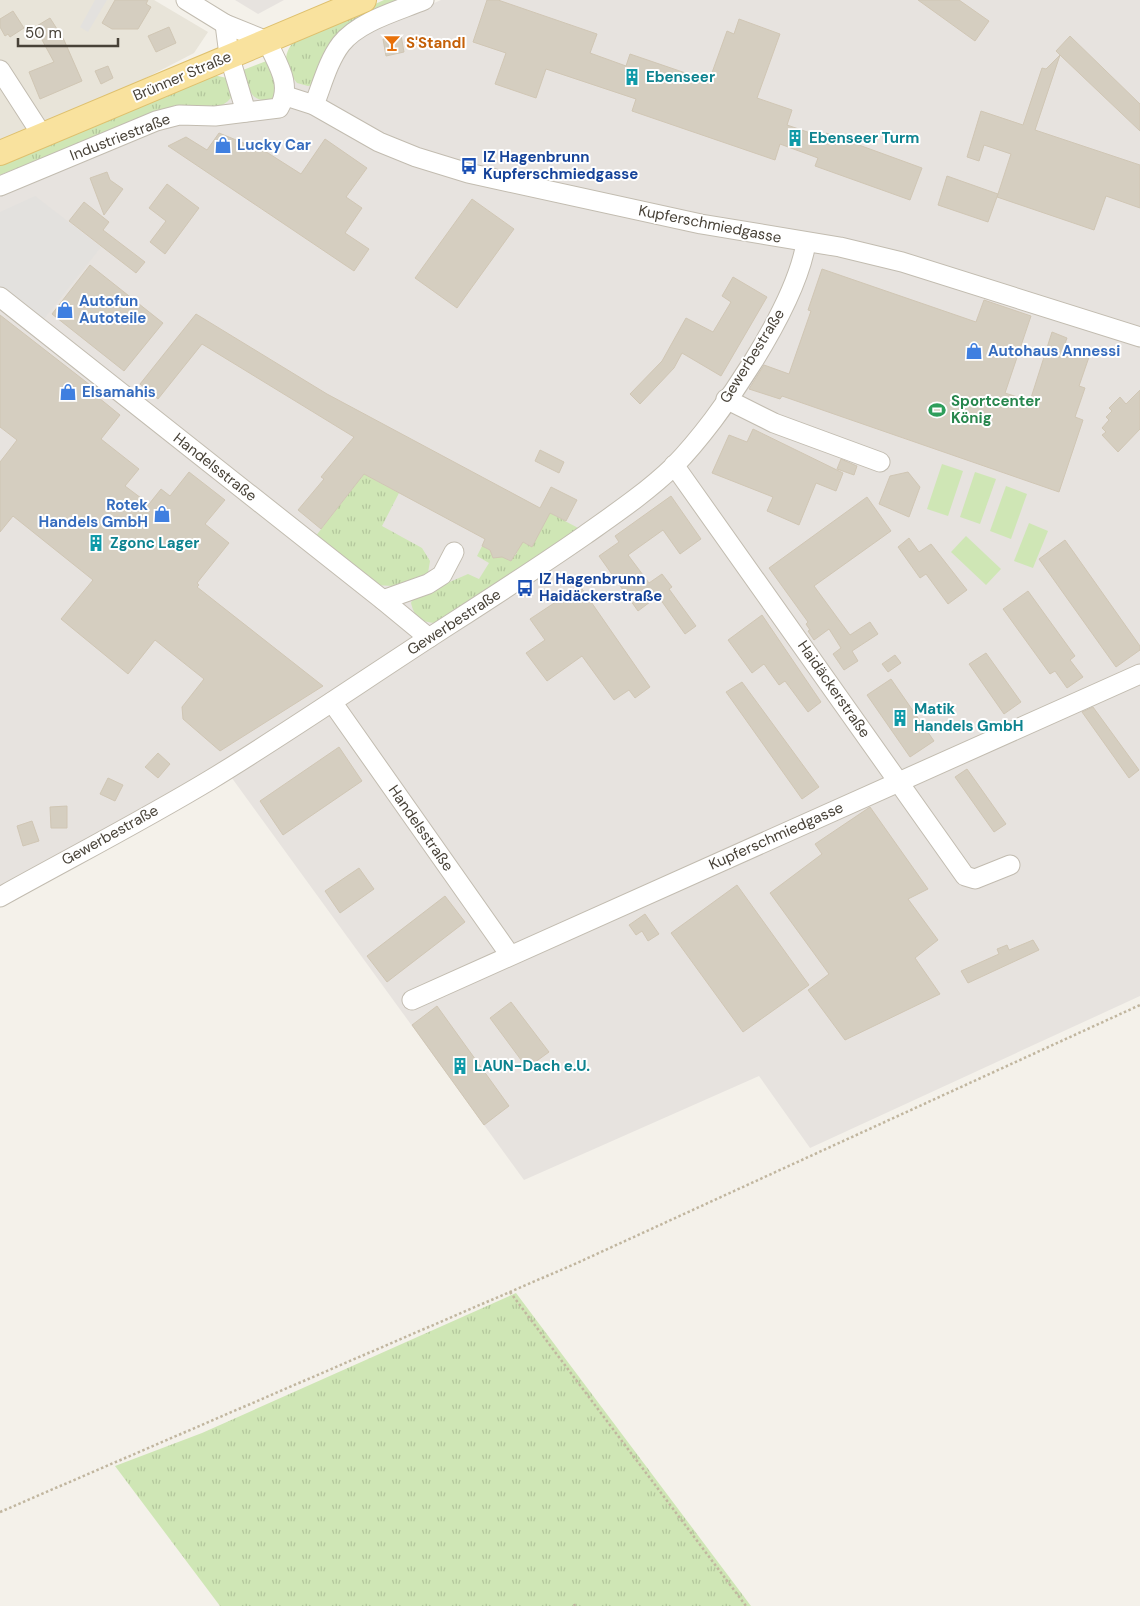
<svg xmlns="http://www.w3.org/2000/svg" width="1140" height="1606" viewBox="0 0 1140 1606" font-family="'DM Sans',sans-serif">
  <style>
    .residential { fill: #e8e4d9 }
    .industrial { fill: #e7e3df }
    .grass { fill: url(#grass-tufts) }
    .pitch { fill: #cfe6b5 }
    .parking { fill: #e3e1de }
    .building { fill: #d5cec0; stroke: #d0c6b4 }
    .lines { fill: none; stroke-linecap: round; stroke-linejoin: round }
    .minor-casing { stroke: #c2bcb0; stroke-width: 21 }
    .major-casing { stroke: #dec06e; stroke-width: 26 }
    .path { stroke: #c1b69f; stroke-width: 2.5; stroke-dasharray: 2.5 2.5; stroke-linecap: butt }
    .minor { stroke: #fff; stroke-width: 19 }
    .major { stroke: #f9e29e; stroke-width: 24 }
    .labels { text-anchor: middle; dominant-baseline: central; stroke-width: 4; stroke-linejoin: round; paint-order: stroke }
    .food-label { font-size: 15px; font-weight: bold; fill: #c56008; stroke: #fff; text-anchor: start }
    .street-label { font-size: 15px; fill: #484238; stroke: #fff }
    .culture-label { font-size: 15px; font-weight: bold; fill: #0d838f; stroke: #fff; text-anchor: start }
    .shop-label { font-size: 15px; font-weight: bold; fill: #366cbe; stroke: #fff; text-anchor: start }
    .transit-label { font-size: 15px; font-weight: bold; fill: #164399; stroke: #fff; text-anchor: start }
    .leisure-label { font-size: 15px; font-weight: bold; fill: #27864d; stroke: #fff; text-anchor: start }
  </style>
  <defs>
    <pattern id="grass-tufts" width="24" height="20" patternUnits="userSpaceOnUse" patternTransform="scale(1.25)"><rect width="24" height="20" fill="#cfe6b5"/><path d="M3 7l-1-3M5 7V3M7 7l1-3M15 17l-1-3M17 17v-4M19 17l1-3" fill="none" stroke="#b3c69c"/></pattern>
  </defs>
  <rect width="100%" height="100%" fill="#f4f1ea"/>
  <path class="residential" d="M0 0H154L208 32 194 53 111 96 0 143Z"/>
  <g class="industrial">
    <path d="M235 0H284L258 14Z"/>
    <path d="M441 0H1140V996L810 1148 759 1076 524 1180 221 763 0 888V193Z"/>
  </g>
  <g class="grass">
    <path d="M384 0H405L375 13 313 85 308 86 297 83C285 67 281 56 295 40Z"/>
    <path d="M269 60 280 83 272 100C249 103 250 89 243 70Z"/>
    <path d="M213 75 227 78 233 95C221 114 196 109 177 110L176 105 0 175V163Z"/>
    <path d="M364 474 399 493 382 526 422 548 430 561 428 573 393 586 374 585 315 537Z"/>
    <path d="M550 513 580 529 435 623C421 622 414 617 411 603L413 598 468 574 479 579 489 563 477 556 482 546 491 551 493 558 501 556 511 561 514 555H516L521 541 532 547Z"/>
    <path d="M516 1293 751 1606H220L115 1466 202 1433Z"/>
  </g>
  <g class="pitch">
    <path d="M942 464 963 471 948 516 927 509Z"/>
    <path d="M975 472 996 479 980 524 960 517Z"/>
    <path d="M1006 486 1027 494 1011 539 990 531Z"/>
    <path d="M1029 523 1048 531 1033 568 1014 561Z"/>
    <path d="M966 536 1001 569 986 585 951 552Z"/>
  </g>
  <g class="parking">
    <path d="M95 0H107L88 32 80 27Z"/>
    <path d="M35 196 101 247 43 320 0 286V212Z"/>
  </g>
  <g class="building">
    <path d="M115 0H148L146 4 151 7 138 29H112L102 23Z"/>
    <path d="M487 0H498L597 34 590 53 626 66 630 54 709 81 727 31 734 34 739 19 780 34 757 98 792 110 787 125 825 138 826 133 922 168 910 200 815 166 818 158 780 144 775 160 632 111 636 99 546 69 536 98 495 84 506 53 473 42Z"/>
    <path d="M918 0H959L989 21 975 41Z"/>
    <path d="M13 11 24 28 10 37 8 34 5 36 0 27V19Z"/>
    <path d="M50 18 64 40 82 81 40 99 29 72 54 62 35 27Z"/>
    <path d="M169 27 176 43 156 52 148 36Z"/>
    <path d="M401 35 404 52 386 56 383 39Z"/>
    <path d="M1070 36 1140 104V131L1060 55 1035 130 1140 165V208L1106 196 1094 230 997 197 1011 154 984 145 979 161 967 157 981 111 1023 125 1042 68 1046 69 1060 55 1056 51Z"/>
    <path d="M108 66 113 78 101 84 95 71Z"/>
    <path d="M219 133 268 153 301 174 325 139 367 168 346 197 362 208 345 233 369 249 354 271 168 146 186 137 207 150Z"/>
    <path d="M107 172 110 180 123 189 104 215 90 178Z"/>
    <path d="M947 176 998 194 988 222 938 205Z"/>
    <path d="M167 184 199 208 165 254 150 242 166 221 149 208Z"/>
    <path d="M472 199 514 229 457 308 415 278Z"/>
    <path d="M84 202 109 222 103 230 145 262 136 273 69 221Z"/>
    <path d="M90 265 163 323 124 371 52 314Z"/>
    <path d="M822 269 976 322 984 300 1031 316 1005 393 1030 401 1052 332 1067 338 1063 349 1089 357 1079 386 1085 388 1075 417 1083 420 1059 492 782 396 780 399 749 389 764 365 789 374 811 311 808 310Z"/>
    <path d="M733 277 767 297 721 376 682 353 674 368 640 404 630 394 662 361 686 318 713 332 731 302 722 296Z"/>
    <path d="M196 314 327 394 540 508 551 487 577 500 566 521 550 513 532 547 523 542 511 561 502 557 493 558 490 550 482 546 485 539 364 474 321 529 298 510 324 479 321 477 354 437 202 344 158 399 140 384Z"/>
    <path d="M0 315 90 385 88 389 120 415 101 439 139 469 125 486 149 504 161 489 170 496 189 472 225 500 205 524 229 543 197 583 199 585 197 587 323 686 220 751 183 719 182 707 204 679 155 640 128 674 61 619 93 580 13 516 0 532V462L17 440 0 427Z"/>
    <path d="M1140 390V429L1118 452 1102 435 1106 432 1102 428 1109 420 1106 417 1112 411 1109 408 1120 397 1126 404Z"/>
    <path d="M753 429 843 473 836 491 816 483 799 525 767 511 773 497 712 473 729 435 747 442Z"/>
    <path d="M540 450 564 462 559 473 535 461Z"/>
    <path d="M841 459 857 466 854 475 837 469Z"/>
    <path d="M908 472 920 487 909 517 879 504 890 476Z"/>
    <path d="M671 496 701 539 680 554 663 530 628 555 649 583 662 574 672 587 669 589 696 626 685 634 658 596 638 611 599 556 619 542 615 536Z"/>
    <path d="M867 497 891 531 814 586 850 635 870 622 878 634 852 651 858 661 844 670 833 654 841 648 829 629 814 640 808 631 810 630 806 624 808 622 769 568Z"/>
    <path d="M909 538 919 552 931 544 967 590 948 604 926 574 920 578 898 547Z"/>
    <path d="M1065 540 1140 646V650L1116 667 1039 559Z"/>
    <path d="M580 586 650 687 635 698 629 690 614 700 582 656 547 681 526 653 545 640 530 619Z"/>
    <path d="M1028 591 1075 656 1070 660 1083 677 1067 688 1055 671 1050 674 1003 609Z"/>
    <path d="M762 615 821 702 808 712 785 681 779 685 764 664 752 673 728 640Z"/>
    <path d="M986 653 1021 702 1004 714 969 664Z"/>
    <path d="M895 655 901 663 888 672 882 664Z"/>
    <path d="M891 679 934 741 910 757 867 695Z"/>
    <path d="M742 682 819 787 802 799 726 692Z"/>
    <path d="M1093 707 1139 770 1129 778 1082 712Z"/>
    <path d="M339 747 362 781 283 835 260 801Z"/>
    <path d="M158 753 170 764 158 778 145 767Z"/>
    <path d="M967 769 1006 824 994 832 955 777Z"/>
    <path d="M108 778 123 785 115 801 100 794Z"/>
    <path d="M67 806V828H51L50 807Z"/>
    <path d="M870 807 928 889 908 899 938 940 915 958 940 994 845 1040 808 990 829 974 770 893 822 854 815 844Z"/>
    <path d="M32 821 39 841 23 846 17 826Z"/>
    <path d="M359 868 374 889 340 913 325 891Z"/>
    <path d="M737 885 809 985 743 1032 671 933Z"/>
    <path d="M445 896 465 922 387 982 367 956Z"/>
    <path d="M645 914 659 934 648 941 642 931 636 935 629 925Z"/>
    <path d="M1033 940 1039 950 968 983 961 971 999 954 997 949 1007 945 1009 950Z"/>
    <path d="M511 1002 549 1052 527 1068 490 1018Z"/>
    <path d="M437 1006 509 1106 484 1125 412 1025Z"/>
  </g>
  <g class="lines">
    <g class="minor-casing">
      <g id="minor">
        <path d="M225 24 229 55 246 112"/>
        <path d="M0 70 42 135"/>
        <path d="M286 96 314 105 379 142 416 157 468 173 701 224 840 247 902 262 1140 337"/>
        <path d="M314 105C322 85 328 61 341 44 359 21 398 11 424 0"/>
        <path d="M0 186 156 121 179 115 215 116 279 108C293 84 277 64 267 41L225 24 186 0"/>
        <path d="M0 297 383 600 429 638"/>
        <path d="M726 399 774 423 880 462"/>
        <path d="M674 465 965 876 975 879 1010 865"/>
        <path d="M383 600 428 584 442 575 454 552"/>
        <path d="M332 702 510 955"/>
        <path d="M0 897C70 858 142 821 210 780 292 730 371 675 452 623 497 594 542 565 585 535 616 513 647 492 674 466 721 418 795 308 806 243"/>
        <path d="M412 1000 1140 674"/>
      </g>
    </g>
    <g class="major-casing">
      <path id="major" d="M0 153 364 0"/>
    </g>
    <g class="path">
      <path d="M510 1292 746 1606"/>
      <path d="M0 1512 577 1263 1140 1005"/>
      <path d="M574 1604 575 1606"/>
    </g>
    <use href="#minor" class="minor"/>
    <use href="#major" class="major"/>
  </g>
  <defs>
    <g id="bar-bare" transform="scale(1.35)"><path d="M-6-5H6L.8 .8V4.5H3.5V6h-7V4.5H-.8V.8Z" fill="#e8710a" stroke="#fff" stroke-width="2.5" paint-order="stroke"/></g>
    <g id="building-bare" transform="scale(1.35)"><path d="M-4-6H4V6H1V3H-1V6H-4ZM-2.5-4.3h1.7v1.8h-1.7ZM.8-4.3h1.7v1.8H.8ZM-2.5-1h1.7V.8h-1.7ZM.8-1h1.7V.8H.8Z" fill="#0f9aa8" stroke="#fff" stroke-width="2.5" paint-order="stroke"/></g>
    <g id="shop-bare" transform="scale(1.35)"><path d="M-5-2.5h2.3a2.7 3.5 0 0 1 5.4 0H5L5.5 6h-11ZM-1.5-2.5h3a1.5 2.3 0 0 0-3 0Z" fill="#3f7fe0" stroke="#fff" stroke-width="2.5" paint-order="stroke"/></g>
    <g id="bus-bare" transform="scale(1.35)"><path d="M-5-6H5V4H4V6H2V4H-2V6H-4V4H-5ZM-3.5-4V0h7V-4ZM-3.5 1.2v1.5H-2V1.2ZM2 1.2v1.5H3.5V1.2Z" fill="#1a4fb4" stroke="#fff" stroke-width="2.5" paint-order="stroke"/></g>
    <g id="stadium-bare" transform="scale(1.35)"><path d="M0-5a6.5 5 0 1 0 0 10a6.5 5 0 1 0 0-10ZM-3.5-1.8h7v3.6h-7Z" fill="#2e9e5b" stroke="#fff" stroke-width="2.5" paint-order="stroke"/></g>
  </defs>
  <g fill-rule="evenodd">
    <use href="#bar-bare" x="392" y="43"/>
    <use href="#building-bare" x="632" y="77"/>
    <use href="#building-bare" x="795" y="138"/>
    <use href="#shop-bare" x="223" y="145"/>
    <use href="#bus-bare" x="469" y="166"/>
    <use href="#shop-bare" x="65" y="310"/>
    <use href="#shop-bare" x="974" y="351"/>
    <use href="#shop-bare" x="68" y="392"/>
    <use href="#stadium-bare" x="937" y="410"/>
    <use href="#shop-bare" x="162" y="514"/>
    <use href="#building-bare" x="96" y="543"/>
    <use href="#bus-bare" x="525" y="588"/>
    <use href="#building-bare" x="900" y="718"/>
    <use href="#building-bare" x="460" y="1066"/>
  </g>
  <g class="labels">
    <g class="food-label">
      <text x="406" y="43">S'Standl</text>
    </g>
    <g class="street-label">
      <text transform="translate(182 76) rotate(-23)">Brünner Straße</text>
      <text transform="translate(120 137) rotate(-21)">Industriestraße</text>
      <text transform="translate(710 224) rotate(11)">Kupferschmiedgasse</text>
      <text transform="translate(752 356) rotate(-58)">Gewerbestraße</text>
      <text transform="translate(215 467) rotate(38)">Handelsstraße</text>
      <text transform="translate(454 622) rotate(-33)">Gewerbestraße</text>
      <text transform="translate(834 689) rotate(55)">Haidäckerstraße</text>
      <text transform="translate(421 828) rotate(55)">Handelsstraße</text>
      <text transform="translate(110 835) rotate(-29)">Gewerbestraße</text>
      <text transform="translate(776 836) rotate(-24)">Kupferschmiedgasse</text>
    </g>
    <g class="culture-label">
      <text x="646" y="77">Ebenseer</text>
      <text x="809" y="138">Ebenseer Turm</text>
      <text x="110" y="543">Zgonc Lager</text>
      <text x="914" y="709">Matik<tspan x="914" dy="17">Handels GmbH</tspan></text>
      <text x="474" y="1066">LAUN-Dach e.U.</text>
    </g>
    <g class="shop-label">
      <text x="237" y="145">Lucky Car</text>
      <text x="79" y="301">Autofun<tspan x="79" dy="17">Autoteile</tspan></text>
      <text x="988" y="351">Autohaus Annessi</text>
      <text x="82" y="392">Elsamahis</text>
      <text x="148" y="505" text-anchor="end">Rotek<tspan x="148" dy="17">Handels GmbH</tspan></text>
    </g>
    <g class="transit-label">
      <text x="483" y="157">IZ Hagenbrunn<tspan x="483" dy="17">Kupferschmiedgasse</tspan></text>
      <text x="539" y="579">IZ Hagenbrunn<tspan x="539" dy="17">Haidäckerstraße</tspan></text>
    </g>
    <g class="leisure-label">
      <text x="951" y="401">Sportcenter<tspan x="951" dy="17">König</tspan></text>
    </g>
  </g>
  <path d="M18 38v8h100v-8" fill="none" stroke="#484238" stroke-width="2.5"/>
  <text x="25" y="38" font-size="15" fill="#484238" stroke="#ffffff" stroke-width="4" paint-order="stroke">50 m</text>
</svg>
